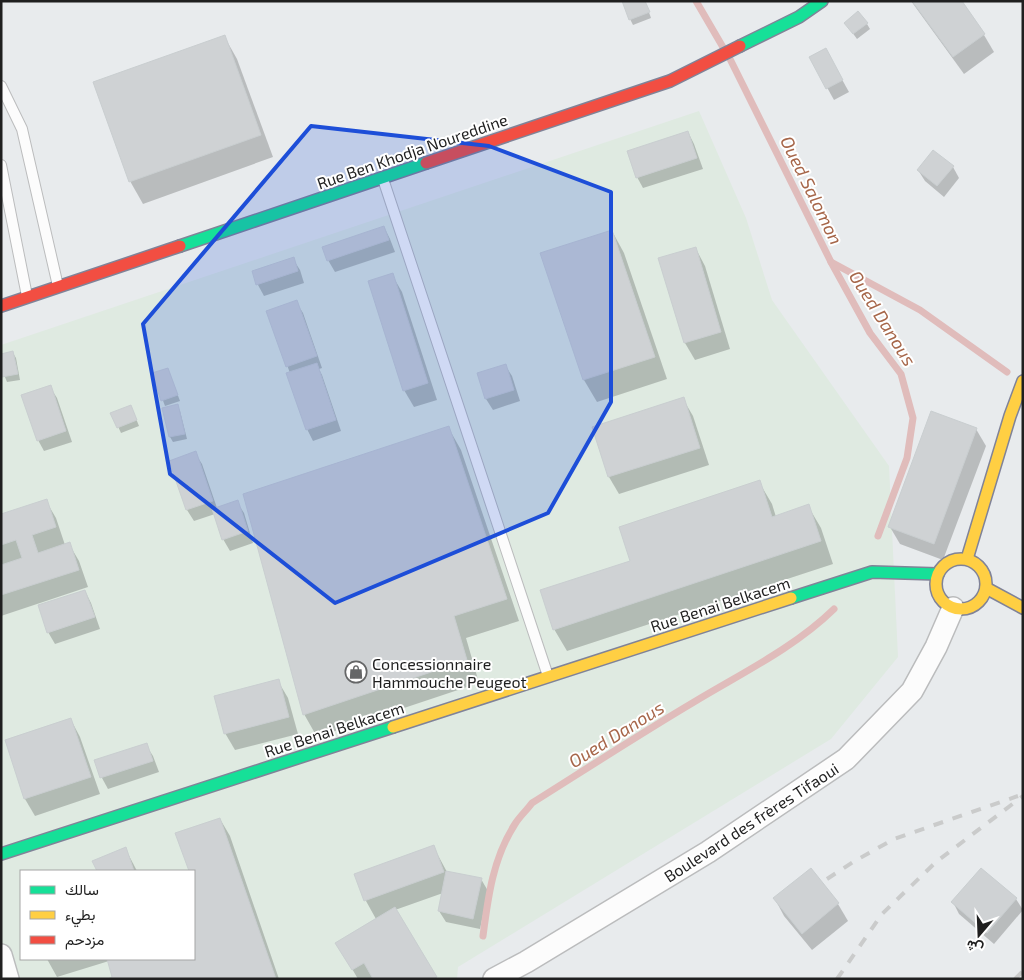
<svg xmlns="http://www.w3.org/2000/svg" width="1024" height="980" viewBox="0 0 1024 980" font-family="'Exo 2',Vazirmatn,sans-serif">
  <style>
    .industrial { fill: #dfeae1; fill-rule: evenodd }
    .shadow { fill: #0003 }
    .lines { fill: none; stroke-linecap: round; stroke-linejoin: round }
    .stream { stroke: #e0bcbb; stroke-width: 7 }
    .building { fill: #cfd2d4; stroke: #c9ced0 }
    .lane-casing { stroke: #bbbcbd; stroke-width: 12 }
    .street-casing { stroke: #bbbcbd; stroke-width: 24 }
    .fast-casing { stroke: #808398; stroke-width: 14 }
    .slow-casing { stroke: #808398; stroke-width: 14 }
    .jam-casing { stroke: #808398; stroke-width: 14 }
    .lane { stroke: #fcfcfc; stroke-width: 10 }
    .street { stroke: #fcfcfc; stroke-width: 21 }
    .fast { stroke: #16e098; stroke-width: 11 }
    .slow { stroke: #ffcf43; stroke-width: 11 }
    .jam { stroke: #f24e42; stroke-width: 11 }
    .rail { stroke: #cacbcb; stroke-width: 4; stroke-dasharray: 10 10; stroke-linecap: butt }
    .marked { fill: #1d4ed8; fill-opacity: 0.2; stroke: #1d4ed8; stroke-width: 4; stroke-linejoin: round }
    .labels { text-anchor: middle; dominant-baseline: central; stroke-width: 4; stroke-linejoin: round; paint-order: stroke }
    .street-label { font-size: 16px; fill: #1f1f1f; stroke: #fff }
    .poi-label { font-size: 16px; fill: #1f1f1f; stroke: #fff; text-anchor: start }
    .water-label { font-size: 18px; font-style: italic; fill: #a66649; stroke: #fff }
  </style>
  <rect width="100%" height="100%" fill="#e8ebed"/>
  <path class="industrial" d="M699 111 746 218 772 300 889 466 898 657 831 739 458 967 457 979H1V345ZM21 871H194V959H21Z"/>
  <g class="shadow">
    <path d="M645 1 651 18 633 25 630 19Z"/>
    <path d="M911 1H960L984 35 994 52 964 74Z"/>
    <path d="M867 24 870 29 857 39 849 28Z"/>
    <path d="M224 36 237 59 273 157 143 204 130 181Z"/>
    <path d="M825 49 849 92 834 100 810 57Z"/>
    <path d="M688 132 694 144 703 169 643 188 637 177Z"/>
    <path d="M953 167 959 178 944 197 925 181 918 170Z"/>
    <path d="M384 227 390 239 395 252 335 272 328 260Z"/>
    <path d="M612 231 624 253 667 379 597 402 584 380 542 254Z"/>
    <path d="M696 249 705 266 730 349 695 360 685 343 660 259Z"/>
    <path d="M293 259 300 270 304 283 264 296 258 285 253 272Z"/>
    <path d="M392 275 402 292 437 400 414 407 404 390Z"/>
    <path d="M296 302 303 313 322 368 319 369 322 375 341 431 313 441 307 429 290 373 267 312Z"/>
    <path d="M13 353 16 358 20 380 7 382 1 367V355Z"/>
    <path d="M505 365 512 376 520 401 493 410 486 399Z"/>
    <path d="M168 369 180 401 165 406 153 374Z"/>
    <path d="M50 387 57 398 72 442 44 451 38 440Z"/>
    <path d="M683 399 693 416 709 465 619 494 609 477 593 428Z"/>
    <path d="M177 405 180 411 187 439 173 442 170 437Z"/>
    <path d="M133 411 139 426 121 433 112 413Z"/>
    <path d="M448 427 461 450 519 621 466 638 479 683 317 737 304 714Z"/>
    <path d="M976 429 986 446 943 560 900 544 890 527Z"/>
    <path d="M195 453 202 464 217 508 237 502 244 513 253 543 230 551 223 539 215 514 194 521 187 510 171 461Z"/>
    <path d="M759 482 772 504 776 517 808 506 821 528 833 564 567 651 554 629 631 562Z"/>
    <path d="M46 501 56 518 65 545 69 544 79 561 88 587 1 616V515Z"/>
    <path d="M85 591 91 603 100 629 55 644 48 632Z"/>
    <path d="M278 681 288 698 298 734 235 750 225 733Z"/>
    <path d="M71 720 80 737 100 794 35 816 25 799 6 741Z"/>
    <path d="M146 745 153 756 159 772 108 789 102 778 96 761Z"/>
    <path d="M220 819 230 836 279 979H112L114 978 109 961 57 977 47 959H194V871H190L177 834Z"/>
    <path d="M433 846 447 872 481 879 488 891 480 929 446 922 439 911 443 893 395 910 436 979H358L337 943 376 919 366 901 356 875Z"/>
    <path d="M125 848 137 871H98L94 862Z"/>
    <path d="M981 869 1016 899 1023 910 994 944 959 914 953 902Z"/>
    <path d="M811 870 838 904 848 921 812 950 784 916 775 899Z"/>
  </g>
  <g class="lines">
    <g class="stream">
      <path d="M696 1 724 49"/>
      <path d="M730 59 831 262 920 310 1007 372"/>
      <path d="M831 262 870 333 901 374 913 418 907 458 878 536"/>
      <path d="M483 936C488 897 493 858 515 824 520 816 527 810 532 803 586 769 640 734 694 702 742 673 794 648 834 609"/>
    </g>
  </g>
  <g class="building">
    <path d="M622 1H645L650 12 629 20Z"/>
    <path d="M912 1H962L985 34 953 57Z"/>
    <path d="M858 11 868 23 853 34 844 23Z"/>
    <path d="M225 35 261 135 129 182 93 82Z"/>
    <path d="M826 48 843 80 826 89 809 57Z"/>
    <path d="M688 131 697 158 636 178 627 151Z"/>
    <path d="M933 150 954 166 937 186 917 170Z"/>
    <path d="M384 226 389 240 327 261 322 247Z"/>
    <path d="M612 230 655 357 583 380 540 253Z"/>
    <path d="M696 247 721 332 684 343 658 258Z"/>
    <path d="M294 257 298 271 256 285 252 271Z"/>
    <path d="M393 273 428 383 403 391 368 281Z"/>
    <path d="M297 300 317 356 286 367 266 311Z"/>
    <path d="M13 351 18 374 2 377 1 354Z"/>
    <path d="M317 363 336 420 306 430 286 373Z"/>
    <path d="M506 364 514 390 485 399 477 373Z"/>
    <path d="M168 368 178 395 161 401 152 373Z"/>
    <path d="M51 385 66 431 37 441 21 395Z"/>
    <path d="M684 397 700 448 608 477 592 427Z"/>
    <path d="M178 404 185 434 169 437 162 408Z"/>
    <path d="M131 405 137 420 117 428 110 413Z"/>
    <path d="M931 411 977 428 934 544 888 527Z"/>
    <path d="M449 426 507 599 454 616 467 660 303 715 243 494Z"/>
    <path d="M196 451 213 501 186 510 169 461Z"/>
    <path d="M760 480 772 517 809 504 821 541 553 630 540 590 630 561 619 527Z"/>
    <path d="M47 499 56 527 32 535 38 553 70 542 79 570 1 595V565L22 558 16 540 1 545V514Z"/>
    <path d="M238 500 248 531 222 540 212 509Z"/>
    <path d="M85 590 95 617 47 633 38 605Z"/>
    <path d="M279 679 289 717 224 734 214 696Z"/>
    <path d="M71 718 91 777 24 799 5 740Z"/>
    <path d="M147 743 153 761 100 778 94 760Z"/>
    <path d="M220 818 276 979H108L112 977 107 959H194V871H189L175 833Z"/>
    <path d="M434 845 444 872 364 901 354 874Z"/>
    <path d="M126 847 134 871H97L92 861Z"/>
    <path d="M811 868 839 903 802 934 773 898Z"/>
    <path d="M981 868 1017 898 987 933 951 902Z"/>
    <path d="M446 871 482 878 473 919 438 911Z"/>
    <path d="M395 907 437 977 433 979H373L364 963 352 970 335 943Z"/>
  </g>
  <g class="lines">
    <g class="lane-casing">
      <g id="lane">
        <path d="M1 86 22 129 58 286"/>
        <path d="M1 165 27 296"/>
        <path d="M383 179 548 676"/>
      </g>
    </g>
    <g class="street-casing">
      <g id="street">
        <path d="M1 955 8 979"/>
        <path d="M494 979 526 962 708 852 846 759 912 691 936 647 953 608"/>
      </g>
    </g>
    <g class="fast-casing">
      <g id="fast">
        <path d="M740 46 799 17 822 1"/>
        <path d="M180 246 426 163"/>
        <path d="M791 598 872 572 938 574"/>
        <path d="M1 854 393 727"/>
      </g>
    </g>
    <g class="slow-casing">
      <g id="slow">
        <circle cx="961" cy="584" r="25"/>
        <path d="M967 559 1010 416 1023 381"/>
        <path d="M986 588 1023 608"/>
        <path d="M393 727 791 598"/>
      </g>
    </g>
    <g class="jam-casing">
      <g id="jam">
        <path d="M426 163 670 81 740 46"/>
        <path d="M1 306 180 246"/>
      </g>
    </g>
    <use href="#lane" class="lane"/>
    <use href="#street" class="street"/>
    <use href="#fast" class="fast"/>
    <use href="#slow" class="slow"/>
    <use href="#jam" class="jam"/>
    <g class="rail">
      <path d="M827 879 853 862 894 839 1018 796"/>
      <path d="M837 979 882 914 936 862 1023 796"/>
      <path d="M1015 979 1023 971"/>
    </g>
  </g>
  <path class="marked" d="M311 126 489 146 611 192V402L548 513 335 603 170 474 143 324Z"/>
  <defs>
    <g id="shop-ring" transform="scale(1.125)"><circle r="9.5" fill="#fff" stroke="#656667" stroke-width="1.5"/><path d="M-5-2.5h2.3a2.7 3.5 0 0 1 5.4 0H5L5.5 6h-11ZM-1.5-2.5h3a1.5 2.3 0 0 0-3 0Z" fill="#656667"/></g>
  </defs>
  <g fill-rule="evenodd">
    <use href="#shop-ring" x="356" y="672"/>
  </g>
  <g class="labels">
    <g class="street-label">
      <text transform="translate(412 151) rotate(-19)">Rue Ben Khodja Noureddine</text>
      <text transform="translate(720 604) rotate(-18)">Rue Benai Belkacem</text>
      <text transform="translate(334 729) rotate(-18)">Rue Benai Belkacem</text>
      <text transform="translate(751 822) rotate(-33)">Boulevard des frères Tifaoui</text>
    </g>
    <g class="poi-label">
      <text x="372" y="663">Concessionnaire<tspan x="372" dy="18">Hammouche Peugeot</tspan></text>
    </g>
    <g class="water-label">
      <text transform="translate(812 190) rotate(64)">Oued Salomon</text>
      <text transform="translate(883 318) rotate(58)">Oued Danous</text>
      <text transform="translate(616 734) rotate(-32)">Oued Danous</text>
    </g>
  </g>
  <rect width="1024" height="980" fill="none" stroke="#1f1f1f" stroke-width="5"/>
  <rect x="20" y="870" width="175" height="90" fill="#ffffff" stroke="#a5a5a5"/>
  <rect x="30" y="886" width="25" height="8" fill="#16e098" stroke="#a5a5a5"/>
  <text x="65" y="895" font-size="15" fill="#1f1f1f">سالك</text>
  <rect x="30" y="911" width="25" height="8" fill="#ffcf43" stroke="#a5a5a5"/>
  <text x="65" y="920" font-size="15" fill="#1f1f1f">بطيء</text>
  <rect x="30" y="936" width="25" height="8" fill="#f24e42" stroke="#a5a5a5"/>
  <text x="65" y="945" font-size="15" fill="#1f1f1f">مزدحم</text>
  <g transform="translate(979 935) rotate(199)" stroke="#ffffff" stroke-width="4" paint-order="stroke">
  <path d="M0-4L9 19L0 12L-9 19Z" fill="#1f1f1f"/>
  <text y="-8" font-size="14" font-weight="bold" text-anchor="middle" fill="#1f1f1f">ش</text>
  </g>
</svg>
